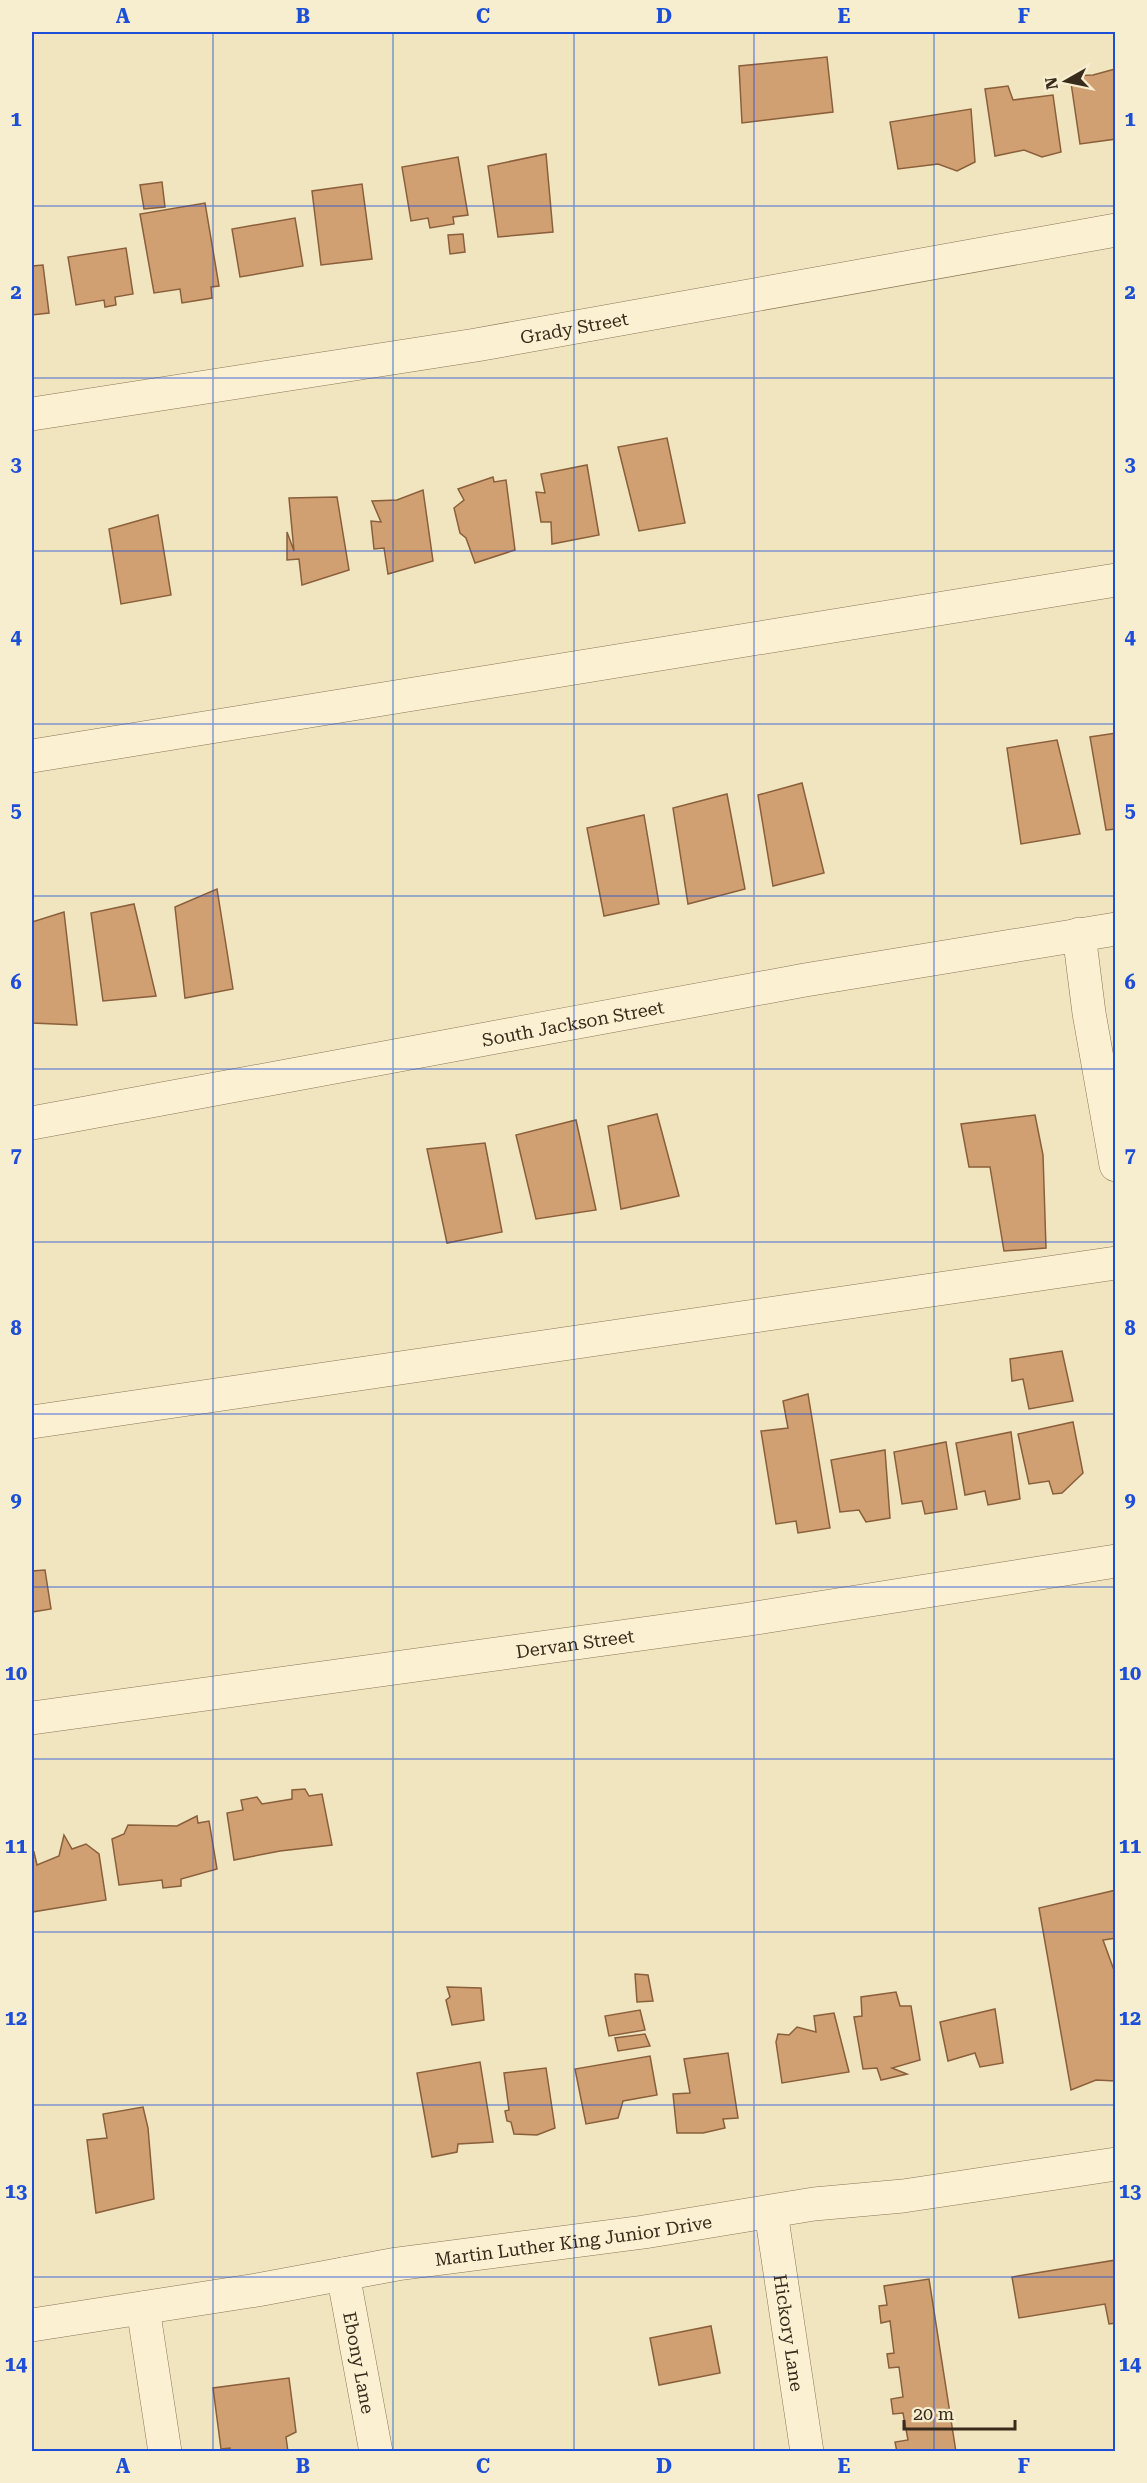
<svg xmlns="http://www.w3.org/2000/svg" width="1147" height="2483" viewBox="0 0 1147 2483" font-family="'Roboto Serif',serif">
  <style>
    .building { fill: #d1a072; stroke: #8a5f3b; stroke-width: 1.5 }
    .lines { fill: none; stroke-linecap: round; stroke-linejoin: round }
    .minor-casing { stroke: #8a7556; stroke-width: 34 }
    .minor { stroke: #fbf1d2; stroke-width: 33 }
    .grid { fill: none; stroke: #1d4ed8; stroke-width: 1.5; stroke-opacity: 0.55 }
    .labels { text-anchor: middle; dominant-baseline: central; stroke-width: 4.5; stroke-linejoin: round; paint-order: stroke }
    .street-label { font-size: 18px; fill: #382b1c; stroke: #f7eecf }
    .neatline { fill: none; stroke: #1d4ed8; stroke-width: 2 }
    .grid-label { font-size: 20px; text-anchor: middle; font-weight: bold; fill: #1d4ed8 }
  </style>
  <rect width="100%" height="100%" fill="#f0e5bf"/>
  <g class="building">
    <path d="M827 57 833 112 742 123 739 66Z"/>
    <path d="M1115 69 1116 139 1080 144 1070 76 1093 75Z"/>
    <path d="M1008 86 1013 100 1053 95 1061 152 1042 157 1024 150 995 156 985 89Z"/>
    <path d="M971 109 975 162 957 171 938 164 898 169 890 122Z"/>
    <path d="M546 154 553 232 498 237 488 166Z"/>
    <path d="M458 157 468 215 453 217 454 224 430 228 428 218 411 221 402 167Z"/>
    <path d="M162 182 165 207 144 209 140 185Z"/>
    <path d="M362 184 372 259 321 265 312 191Z"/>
    <path d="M205 203 219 286 211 287 212 298 182 303 180 289 154 293 140 214Z"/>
    <path d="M295 218 303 266 240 277 232 229Z"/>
    <path d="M463 234 465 252 450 254 448 235Z"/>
    <path d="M126 248 133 294 115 297 116 305 105 307 104 300 76 305 68 257Z"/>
    <path d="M43 265 49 313 32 315V266Z"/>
    <path d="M667 438 685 523 639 531 618 447Z"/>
    <path d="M587 465 599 535 552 544 551 522H541L536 492 545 493 541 474Z"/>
    <path d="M493 477 494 482 506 480 515 550 475 563 466 538 460 533 454 508 464 500 458 489Z"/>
    <path d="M423 490 433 561 388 574 384 548 374 549 371 521 381 522 372 501 397 500Z"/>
    <path d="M337 497 349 570 302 585 299 559 287 560V532L294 551 289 498Z"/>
    <path d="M158 515 171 595 121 604 109 529Z"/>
    <path d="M1116 733V829L1106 830 1090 737Z"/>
    <path d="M1057 740 1080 834 1021 844 1007 748Z"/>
    <path d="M802 783 824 873 773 886 758 795Z"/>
    <path d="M727 794 745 889 688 904 673 808Z"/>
    <path d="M644 815 659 904 604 916 587 828Z"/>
    <path d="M217 889 233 989 185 998 175 907Z"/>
    <path d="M134 904 156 996 103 1001 91 913Z"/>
    <path d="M64 912 77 1025 32 1023V922Z"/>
    <path d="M657 1114 679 1196 621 1209 608 1126Z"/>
    <path d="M1035 1115 1043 1155 1046 1248 1004 1251 990 1167H969L961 1124Z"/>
    <path d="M576 1120 596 1210 536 1219 516 1135Z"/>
    <path d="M485 1143 502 1232 447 1243 427 1149Z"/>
    <path d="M1062 1351 1073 1401 1029 1409 1023 1379 1012 1381 1010 1359Z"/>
    <path d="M808 1394 830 1528 798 1533 796 1521 776 1524 761 1431 788 1428 783 1401Z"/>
    <path d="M1073 1422 1083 1473 1062 1493 1053 1494 1049 1481 1029 1484 1018 1434Z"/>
    <path d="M1011 1432 1020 1499 988 1505 985 1491 965 1495 956 1443Z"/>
    <path d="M946 1442 957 1509 925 1514 922 1501 902 1504 894 1452Z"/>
    <path d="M885 1450 890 1518 866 1522 859 1510 840 1512 831 1460Z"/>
    <path d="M45 1570 51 1609 32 1612V1571Z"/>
    <path d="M305 1789 309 1796 322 1794 332 1845 280 1851 234 1860 227 1813 243 1810 241 1800 257 1797 262 1804 292 1799V1790Z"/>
    <path d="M197 1816 198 1823 209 1821 217 1869 181 1879V1886L163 1888 162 1880 119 1885 112 1839 124 1834 128 1825 177 1826Z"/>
    <path d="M64 1835 72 1849 86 1844 99 1854 106 1900 32 1912V1853L34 1852 37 1865 59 1856Z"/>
    <path d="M1116 1890V1938L1103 1940 1115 1973 1116 2081 1096 2080 1071 2090 1039 1908Z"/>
    <path d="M635 1974 648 1975 653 2001 637 2002Z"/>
    <path d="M447 1987 481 1988 484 2020 452 2025 446 2000 450 1997Z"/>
    <path d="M896 1992 900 2006H911L920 2060 892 2068 907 2074 881 2080 877 2068 863 2069 854 2017 862 2016 861 1997Z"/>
    <path d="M995 2009 1003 2063 980 2067 975 2053 948 2061 940 2022Z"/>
    <path d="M640 2010 645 2030 609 2036 605 2016Z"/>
    <path d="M834 2013 849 2072 782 2083 776 2042 778 2034 789 2035 797 2027 816 2032 814 2016Z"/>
    <path d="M645 2034 650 2046 618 2051 615 2038Z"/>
    <path d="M728 2053 738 2118 723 2119 725 2128 703 2133H677L673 2094 690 2093 684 2059Z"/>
    <path d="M650 2056 657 2095 623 2101 618 2118 586 2124 575 2069Z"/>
    <path d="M480 2062 493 2142 458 2144 457 2152 432 2157 417 2073Z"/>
    <path d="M546 2068 555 2128 537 2135 514 2134 511 2122 507 2121 505 2111 509 2110 504 2073Z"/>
    <path d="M143 2107 148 2128 154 2199 96 2213 87 2140 107 2138 103 2114Z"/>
    <path d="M1116 2260V2323L1109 2324 1105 2304 1019 2318 1012 2277Z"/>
    <path d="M929 2279 956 2452H897L895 2442 908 2440 903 2413 893 2414 891 2399 903 2397 899 2367 889 2368 887 2354 894 2353 890 2321 881 2323 879 2306 887 2305 884 2286Z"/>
    <path d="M711 2326 720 2373 659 2385 650 2338Z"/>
    <path d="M289 2378 296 2432 286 2437 288 2452H230V2448L221 2449 213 2388Z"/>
  </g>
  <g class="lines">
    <g class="minor-casing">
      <g id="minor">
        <path id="s1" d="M32 414 476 345 1116 230"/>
        <path d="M32 756 1116 580"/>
        <path d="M1079 934 1089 1013 1116 1165"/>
        <path id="s2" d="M32 1123 805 980 1116 929"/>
        <path d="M32 1422 1116 1263"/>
        <path id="s3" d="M32 1718 743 1620 1116 1561"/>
        <path id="s4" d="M771 2212 807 2452"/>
        <path id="s5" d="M343 2274 376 2452"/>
        <path d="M143 2308 165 2452"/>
        <path id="s6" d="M32 2325 257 2290 397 2264 644 2232 814 2204 903 2196 1116 2164"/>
      </g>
    </g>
    <use href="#minor" class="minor"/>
  </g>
  <path class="grid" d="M213 32V2452M393 32V2452M574 32V2452M754 32V2452M934 32V2452M32 206H1116M32 378H1116M32 551H1116M32 724H1116M32 896H1116M32 1069H1116M32 1242H1116M32 1414H1116M32 1587H1116M32 1759H1116M32 1932H1116M32 2105H1116M32 2277H1116"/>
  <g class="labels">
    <g class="street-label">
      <text stroke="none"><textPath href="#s1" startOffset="549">Grady Street</textPath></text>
      <text stroke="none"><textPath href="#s2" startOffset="550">South Jackson Street</textPath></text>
      <text stroke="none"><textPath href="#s3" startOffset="548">Dervan Street</textPath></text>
      <text stroke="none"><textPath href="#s6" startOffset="548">Martin Luther King Junior Drive</textPath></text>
      <text stroke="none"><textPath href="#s4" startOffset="122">Hickory Lane</textPath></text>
      <text stroke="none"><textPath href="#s5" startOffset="90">Ebony Lane</textPath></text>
    </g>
  </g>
  <rect width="1147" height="2483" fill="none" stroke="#f7eecf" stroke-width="66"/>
  <g transform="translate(1066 81) rotate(261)" stroke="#f7eecf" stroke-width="4.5" paint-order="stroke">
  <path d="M0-4.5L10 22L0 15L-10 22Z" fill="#382b1c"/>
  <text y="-9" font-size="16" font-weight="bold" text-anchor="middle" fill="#382b1c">N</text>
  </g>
  <path d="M904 2420v9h111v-9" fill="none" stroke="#382b1c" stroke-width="3"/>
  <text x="913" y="2420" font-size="18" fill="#382b1c" stroke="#f7eecf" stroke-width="4.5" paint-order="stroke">20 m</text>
  <rect x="33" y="33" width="1081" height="2417" class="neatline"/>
  <g class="grid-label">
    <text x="123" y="23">A</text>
    <text x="303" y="23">B</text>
    <text x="483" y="23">C</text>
    <text x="664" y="23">D</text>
    <text x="844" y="23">E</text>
    <text x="1024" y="23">F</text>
    <text x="16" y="126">1</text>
    <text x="1130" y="126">1</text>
    <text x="16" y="299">2</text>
    <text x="1130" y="299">2</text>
    <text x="16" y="471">3</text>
    <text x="1130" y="471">3</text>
    <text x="16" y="644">4</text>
    <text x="1130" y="644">4</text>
    <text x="16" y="817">5</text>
    <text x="1130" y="817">5</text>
    <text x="16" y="989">6</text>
    <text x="1130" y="989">6</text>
    <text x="16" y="1162">7</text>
    <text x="1130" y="1162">7</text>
    <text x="16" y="1335">8</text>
    <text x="1130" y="1335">8</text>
    <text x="16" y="1507">9</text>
    <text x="1130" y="1507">9</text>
    <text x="16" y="1680">10</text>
    <text x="1130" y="1680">10</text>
    <text x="16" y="1853">11</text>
    <text x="1130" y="1853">11</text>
    <text x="16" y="2025">12</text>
    <text x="1130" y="2025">12</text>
    <text x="16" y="2198">13</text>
    <text x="1130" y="2198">13</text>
    <text x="16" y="2371">14</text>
    <text x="1130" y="2371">14</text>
    <text x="123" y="2473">A</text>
    <text x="303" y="2473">B</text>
    <text x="483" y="2473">C</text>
    <text x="664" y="2473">D</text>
    <text x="844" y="2473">E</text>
    <text x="1024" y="2473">F</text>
  </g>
</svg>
